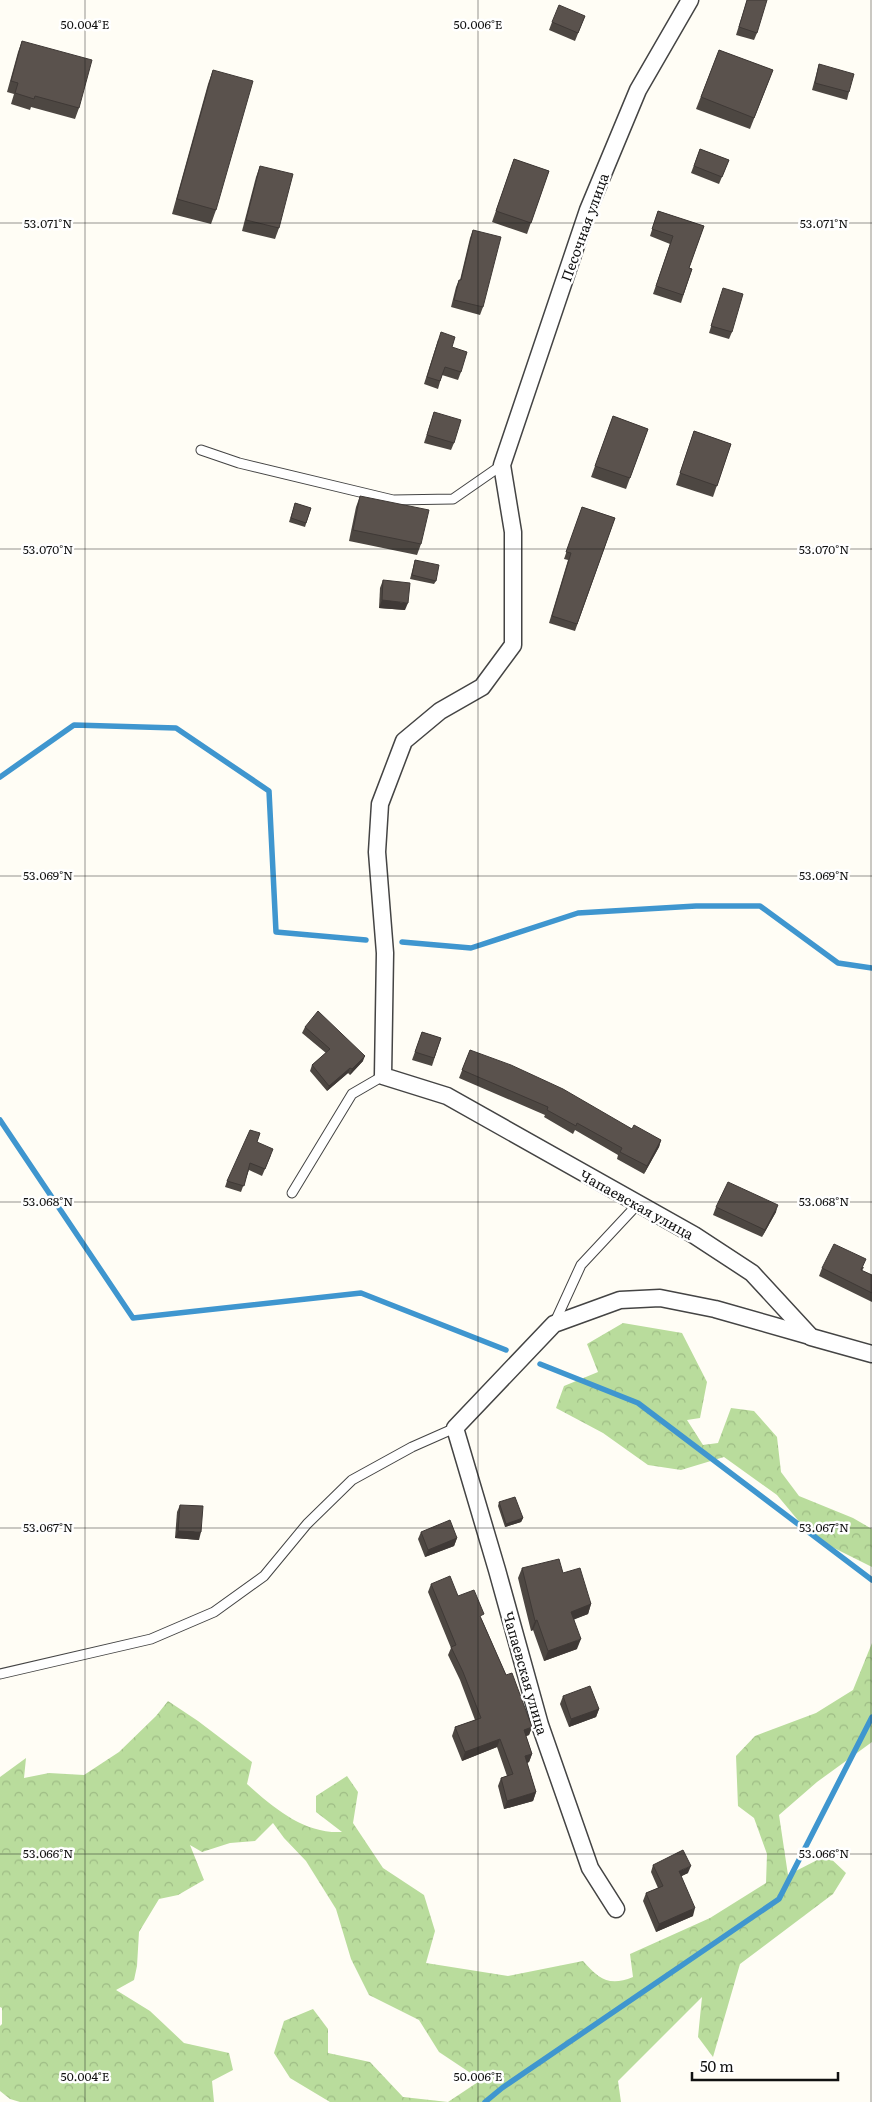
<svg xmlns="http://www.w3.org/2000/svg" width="872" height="2102" viewBox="0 0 872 2102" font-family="Literata,serif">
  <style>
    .forest { fill: url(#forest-crowns) }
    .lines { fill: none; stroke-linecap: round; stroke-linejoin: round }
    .stream { stroke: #3f96cf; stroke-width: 5.5 }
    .service-casing { stroke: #444; stroke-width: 11 }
    .minor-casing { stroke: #444; stroke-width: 19 }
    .service { stroke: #fff; stroke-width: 9 }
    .minor { stroke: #fff; stroke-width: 16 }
    .wall { fill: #4d4742 }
    .shaded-wall { fill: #3f3936 }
    .building { fill: #5a524d; stroke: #3f3936 }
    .ticks { fill: none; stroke: #111; stroke-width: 1; stroke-opacity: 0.45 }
    .labels { text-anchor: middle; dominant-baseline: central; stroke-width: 5; stroke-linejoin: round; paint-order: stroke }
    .street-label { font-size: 14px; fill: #111; stroke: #fff }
    .ticks-label { font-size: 12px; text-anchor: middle; fill: #111; stroke: #fff; stroke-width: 5; stroke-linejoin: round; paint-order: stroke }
  </style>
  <defs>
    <pattern id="forest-crowns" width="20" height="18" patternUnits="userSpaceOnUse" patternTransform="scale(1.25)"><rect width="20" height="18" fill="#b9dc9c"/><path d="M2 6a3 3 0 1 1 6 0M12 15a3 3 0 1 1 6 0" fill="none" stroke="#9ebc85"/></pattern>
  </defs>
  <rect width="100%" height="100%" fill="#fffdf5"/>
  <g class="forest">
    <path d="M623 1323 682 1333 707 1382 700 1418 687 1420 703 1445 718 1443 731 1408 754 1411 777 1437 781 1472 799 1496 853 1518 872 1529V1567L812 1537 777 1495 724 1457 681 1470 648 1465 603 1433 556 1408 564 1386 598 1372 587 1344Z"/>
    <path d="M872 1643V1742L817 1782 779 1815 788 1875 827 1855 846 1873 833 1894 740 1964 713 2057 698 2037 702 1997 618 2081 621 2102H330L290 2078 274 2053 284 2021 313 2009 328 2029V2053L370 2062 403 2097 448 2102 481 2080 439 2052 419 2020 369 1995 351 1959 336 1909 306 1861 284 1838 273 1823 255 1841 230 1843 202 1852 190 1845 204 1880 178 1895 159 1899 139 1932 137 1966 134 1980 116 1990 150 2011 184 2043 229 2053 233 2070 212 2081 214 2102H20L10 2099 0 2091V2026L2 2024V2008L0 2007V1777L26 1758 24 1778 49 1773 84 1775 119 1752 156 1716 168 1701 198 1721 252 1762 247 1784C274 1808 304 1834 342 1832L316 1812V1796L347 1776 358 1792 353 1823 383 1868 424 1895 435 1931 426 1963 508 1976 583 1961C599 1979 609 1987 633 1977L630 1954 710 1918 766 1883 767 1854 754 1818 738 1806 736 1756 755 1736 816 1713 853 1690Z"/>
  </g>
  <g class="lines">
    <g class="stream">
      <path d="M0 777 74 725 176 728 269 791 276 932 366 940"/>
      <path d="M402 942 471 948 578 913 696 906H760L838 963 872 968"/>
      <path d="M0 1120 133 1318 361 1293 506 1350"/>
      <path d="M540 1364 638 1403 872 1580"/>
      <path d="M485 2102 502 2088 779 1899 872 1717"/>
    </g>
    <g class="service-casing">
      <g id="service">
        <path d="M201 450 239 463 393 500 453 499 502 465"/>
        <path d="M292 1193 352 1094 383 1076"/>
        <path d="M554 1324 581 1265 637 1205"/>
        <path d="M0 1674 151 1639 214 1612 264 1576 307 1524 352 1480 412 1447 455 1428"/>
      </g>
    </g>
    <g class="minor-casing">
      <g id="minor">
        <path d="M690 0 638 90 588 210 502 465 513 532V645L482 687 440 711 404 741 380 804 377 852 385 953 383 1076 447 1096 694 1235 752 1273 811 1337 872 1354"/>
        <path d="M616 1909 590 1868 540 1725 497 1570 455 1428 554 1324 620 1300 660 1298 715 1309 810 1336"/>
      </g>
    </g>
    <use href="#service" class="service"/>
    <use href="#minor" class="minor"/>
  </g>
  <g class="wall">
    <path d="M747 0 757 33 754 40 736 35Z"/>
    <path d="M585 16 575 41 549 30 552 22Z"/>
    <path d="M22 41 79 108 75 119 31 107 30 110 11 104 14 94 7 92 18 52Z"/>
    <path d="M719 50 773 70 750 129 696 109Z"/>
    <path d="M819 64 849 92 847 100 812 90Z"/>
    <path d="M213 70 216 210 211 224 172 214 208 84Z"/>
    <path d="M700 149 729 160 719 184 691 173Z"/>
    <path d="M514 159 549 171 527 234 492 222Z"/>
    <path d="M260 166 279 228 275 239 242 231 256 177Z"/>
    <path d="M658 211 704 226 689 268 692 269 681 303 653 294 670 244 650 236Z"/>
    <path d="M473 230 483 307 480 315 451 307 456 287 459 280H460L470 238Z"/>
    <path d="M721 294 732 332 729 339 709 333Z"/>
    <path d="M438 340 452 347 461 372 458 380 442 375 438 389 424 384Z"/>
    <path d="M434 412 454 443 451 450 424 443Z"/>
    <path d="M613 416 648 429 626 489 591 477Z"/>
    <path d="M694 431 731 444 713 497 676 485Z"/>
    <path d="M360 496 421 544 417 555 349 541 356 507Z"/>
    <path d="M295 503 311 508 305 527 289 522Z"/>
    <path d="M582 507 615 518 575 631 549 623 568 560 564 559Z"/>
    <path d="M415 560 436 581 434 584 410 579Z"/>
    <path d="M383 580 405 610 379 608 380 588Z"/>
    <path d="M305 1027 363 1061 350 1075 348 1073 327 1091 310 1071 312 1065 326 1053 302 1033Z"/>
    <path d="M422 1032 441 1038 432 1066 412 1060Z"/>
    <path d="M470 1050 632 1129 661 1140 659 1147 644 1174 617 1159 618 1155 575 1130 573 1134 544 1117 545 1115 459 1078Z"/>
    <path d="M257 1142 271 1155 262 1176 249 1170 241 1192 225 1187 227 1181Z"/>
    <path d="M716 1207 776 1212 762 1237 713 1215Z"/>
    <path d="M864 1267 862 1271 872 1275V1302L819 1276 822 1268Z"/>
    <path d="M499 1502 523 1518 521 1522 505 1527 498 1506Z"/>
    <path d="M180 1505 199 1540 175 1538 177 1512Z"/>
    <path d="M421 1532 457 1538 454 1546 425 1557 418 1539Z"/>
    <path d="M522 1568 563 1573 591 1604 588 1614 574 1619 577 1649 544 1661 533 1630 531 1631 518 1578Z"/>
    <path d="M431 1584 458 1596 482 1620 506 1675 532 1727 529 1735 526 1736 532 1754 529 1762 527 1763 536 1792 533 1801 504 1809 498 1786 501 1778 507 1776 497 1747 462 1761 452 1736 455 1727 475 1720 460 1680 448 1655 451 1648 428 1592Z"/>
    <path d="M563 1696 599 1709 596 1717 569 1727 560 1704Z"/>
    <path d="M653 1865 688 1873 681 1876 693 1916 656 1932 643 1901 646 1893 658 1888 651 1872Z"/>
  </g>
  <g class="shaded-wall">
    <path d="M382 600 408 603 405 610 379 608Z"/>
    <path d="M365 1056 363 1061 350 1075 352 1069Z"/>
    <path d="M350 1068 348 1073 327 1091 329 1086Z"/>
    <path d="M661 1140 659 1147 644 1174 647 1166Z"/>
    <path d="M778 1205 776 1212 762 1237 765 1230Z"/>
    <path d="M523 1518 521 1522 505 1527 506 1524Z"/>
    <path d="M178 1531 201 1532 199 1540 175 1538Z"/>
    <path d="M457 1538 454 1546 425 1557 428 1550Z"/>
    <path d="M591 1604 588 1614 568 1622 571 1612Z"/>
    <path d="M537 1620 533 1630 531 1631 535 1621Z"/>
    <path d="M581 1639 577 1649 544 1661 548 1651Z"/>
    <path d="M599 1709 596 1717 569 1727 571 1719Z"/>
    <path d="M532 1727 529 1735 521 1738 524 1730Z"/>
    <path d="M500 1739 497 1747 462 1761 465 1752Z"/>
    <path d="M532 1754 529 1762 522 1765 525 1756Z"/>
    <path d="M536 1792 533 1801 504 1809 507 1801Z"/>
    <path d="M691 1866 688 1873 676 1879 679 1871Z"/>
    <path d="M695 1908 693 1916 656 1932 659 1924Z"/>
  </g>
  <g class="building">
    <path d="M747 0H767L757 33 739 27Z"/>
    <path d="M559 5 585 16 578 33 552 22Z"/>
    <path d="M22 41 92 60 79 108 35 96 34 99 15 93 18 83 11 81Z"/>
    <path d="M719 50 773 70 754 118 701 97Z"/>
    <path d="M819 64 854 74 849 92 815 83Z"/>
    <path d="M213 70 253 81 216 210 177 199Z"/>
    <path d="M700 149 729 160 722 177 694 166Z"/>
    <path d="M514 159 549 171 531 223 496 211Z"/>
    <path d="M260 166 293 174 279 228 246 220Z"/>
    <path d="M658 211 704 226 689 268 692 269 683 295 656 286 673 236 652 229Z"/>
    <path d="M473 230 501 237 483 307 454 300 459 280H461Z"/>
    <path d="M723 288 743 294 732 332 711 326Z"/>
    <path d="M441 332 455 337 452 347 467 352 461 372 445 367 440 381 427 377Z"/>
    <path d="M434 412 461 420 454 443 427 435Z"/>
    <path d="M613 416 648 429 630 478 595 466Z"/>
    <path d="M694 431 731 444 717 486 680 473Z"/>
    <path d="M360 496 429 510 421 544 353 530Z"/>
    <path d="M295 503 311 508 306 523 291 518Z"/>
    <path d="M582 507 615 518 577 624 552 616 571 553 566 552Z"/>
    <path d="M415 560 439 565 436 581 412 575Z"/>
    <path d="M383 580 410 583 408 603 382 600Z"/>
    <path d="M318 1011 365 1056 352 1069 350 1068 329 1086 312 1065 330 1049 305 1027Z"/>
    <path d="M422 1032 441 1038 434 1058 415 1052Z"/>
    <path d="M470 1050 511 1065 563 1089 632 1129 634 1125 661 1140 647 1166 620 1152 622 1148 577 1123 576 1126 547 1110 548 1107 462 1070Z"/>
    <path d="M250 1130 260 1133 257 1142 273 1149 265 1169 250 1163 244 1186 227 1181Z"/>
    <path d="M728 1182 778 1205 765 1230 716 1207Z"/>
    <path d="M834 1244 866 1259 861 1270 872 1275V1293L822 1268Z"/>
    <path d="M515 1497 523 1518 506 1524 499 1502Z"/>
    <path d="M180 1505 203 1506 201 1532 178 1531Z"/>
    <path d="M450 1520 457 1538 428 1550 421 1532Z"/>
    <path d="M559 1559 563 1573 580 1568 591 1604 571 1612 581 1639 548 1651 537 1620 535 1621 522 1568Z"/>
    <path d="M450 1576 458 1596 474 1590 484 1614 480 1616 506 1675 512 1673 532 1727 524 1730 532 1754 525 1756 536 1792 507 1801 501 1778 513 1774 500 1739 465 1752 455 1727 481 1718 463 1672 451 1647 456 1645 431 1584Z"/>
    <path d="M590 1686 599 1709 571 1719 563 1696Z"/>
    <path d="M683 1850 691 1866 679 1871 695 1908 659 1924 646 1893 663 1886 653 1865Z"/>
  </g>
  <path class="ticks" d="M85 0V2102M478 0V2102M871 0V2102M0 223H872M0 549H872M0 876H872M0 1202H872M0 1528H872M0 1854H872"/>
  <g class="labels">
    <g class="street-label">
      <text transform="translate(584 227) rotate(-70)">Песочная улица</text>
      <text transform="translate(637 1204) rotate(29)">Чапаевская улица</text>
      <text transform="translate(526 1673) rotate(74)">Чапаевская улица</text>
    </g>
  </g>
  <g class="ticks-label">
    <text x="85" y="29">50.004°E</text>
    <text x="478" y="29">50.006°E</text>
    <text x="48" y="228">53.071°N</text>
    <text x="824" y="228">53.071°N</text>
    <text x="48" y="554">53.070°N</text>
    <text x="824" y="554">53.070°N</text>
    <text x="48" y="880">53.069°N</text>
    <text x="824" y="880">53.069°N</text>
    <text x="48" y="1206">53.068°N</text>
    <text x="824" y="1206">53.068°N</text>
    <text x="48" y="1532">53.067°N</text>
    <text x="824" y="1532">53.067°N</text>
    <text x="48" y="1858">53.066°N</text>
    <text x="824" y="1858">53.066°N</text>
    <text x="85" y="2081">50.004°E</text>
    <text x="478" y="2081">50.006°E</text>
  </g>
  <path d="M692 2072v8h146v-8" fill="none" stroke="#111111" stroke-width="2.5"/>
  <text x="700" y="2072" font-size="15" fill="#111111" stroke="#ffffff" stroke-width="4" paint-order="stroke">50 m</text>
</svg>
